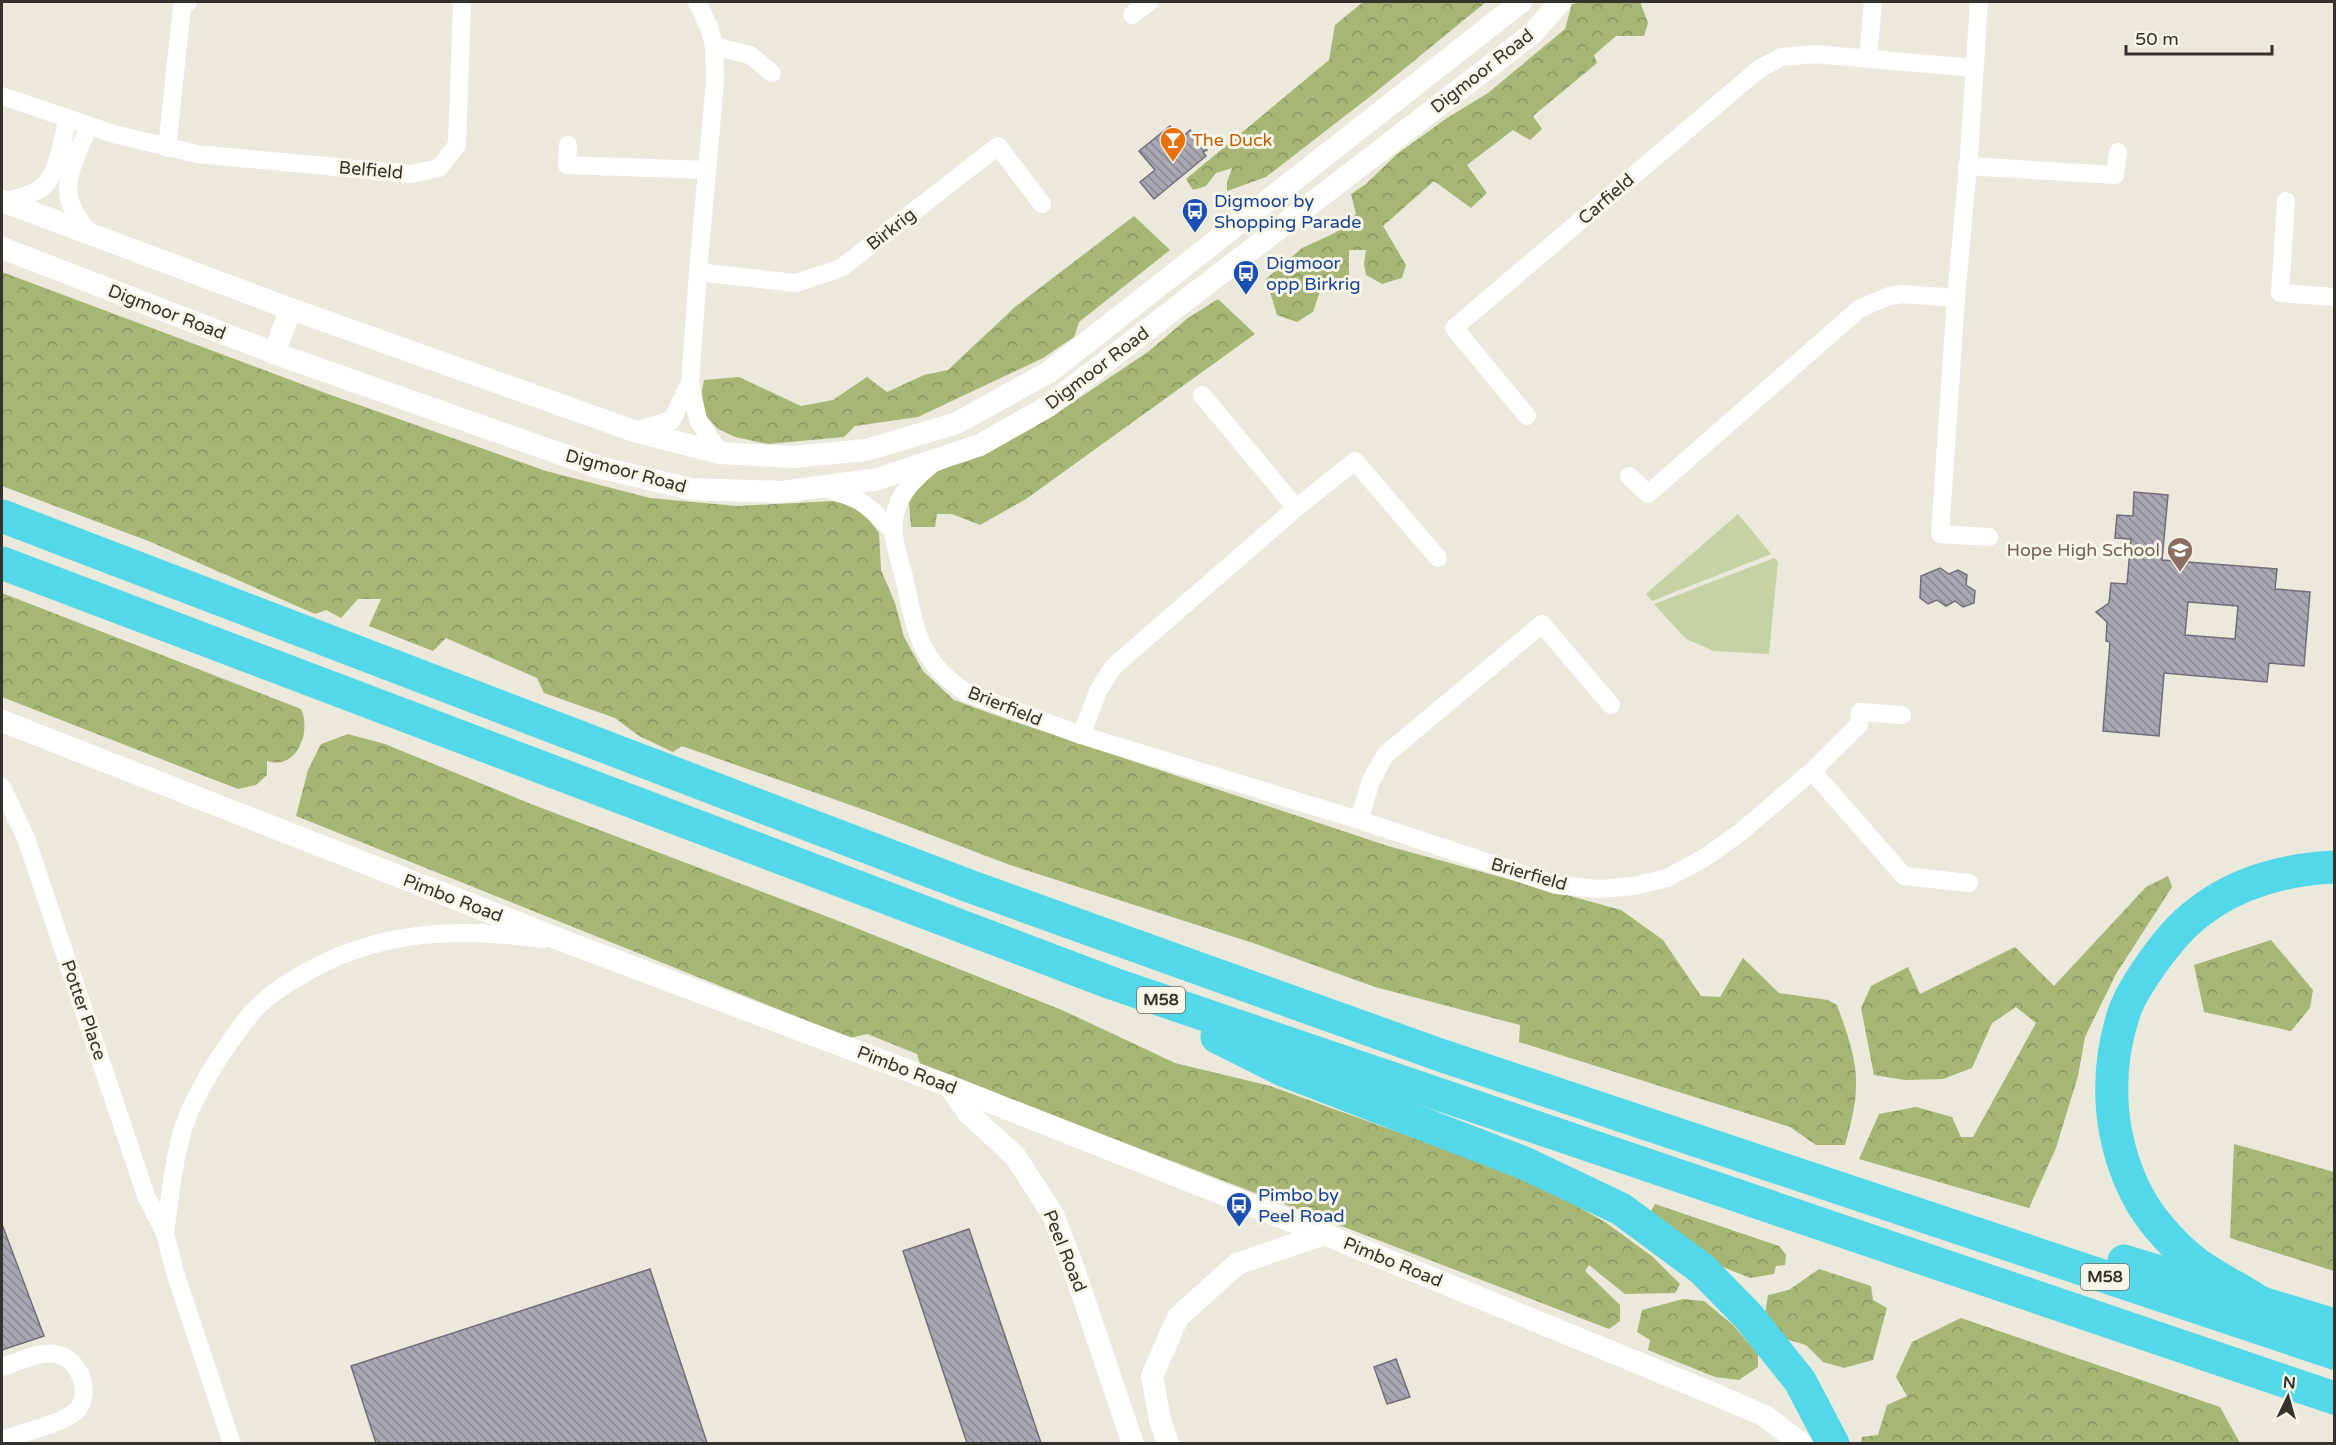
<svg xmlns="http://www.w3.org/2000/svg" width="2336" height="1445" viewBox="0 0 2336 1445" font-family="'Varela Round',sans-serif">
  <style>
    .grass { fill: #c6d1a4 }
    .forest { fill: url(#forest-crowns) }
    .building { fill: url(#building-back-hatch); stroke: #706e79; stroke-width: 1.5; fill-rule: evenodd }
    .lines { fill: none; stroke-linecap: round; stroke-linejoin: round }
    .minor { stroke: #fff; stroke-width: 18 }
    .tertiary { stroke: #fff; stroke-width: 22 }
    .motorway { stroke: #53d8e9; stroke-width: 33 }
    .labels { text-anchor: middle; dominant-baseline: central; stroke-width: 6; stroke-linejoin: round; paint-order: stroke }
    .shield { fill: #f8f6e9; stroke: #6e6d65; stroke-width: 1.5 }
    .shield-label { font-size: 16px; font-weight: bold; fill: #33322d }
    .street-label { font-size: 18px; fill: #33322d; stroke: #f8f6e9 }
    .food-label { font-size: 18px; fill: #c56008; stroke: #f8f6e9; text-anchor: start }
    .transit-label { font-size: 18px; fill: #164399; stroke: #f8f6e9; text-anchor: start }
    .education-label { font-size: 18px; fill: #785e54; stroke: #f8f6e9; text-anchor: end }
  </style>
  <defs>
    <pattern id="forest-crowns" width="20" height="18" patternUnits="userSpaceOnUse" patternTransform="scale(1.5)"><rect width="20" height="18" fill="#a7b674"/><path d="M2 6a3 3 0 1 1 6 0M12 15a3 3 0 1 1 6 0" fill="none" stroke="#899560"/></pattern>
    <pattern id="building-back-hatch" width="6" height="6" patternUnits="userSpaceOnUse" patternTransform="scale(1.5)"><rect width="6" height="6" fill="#a9a7b3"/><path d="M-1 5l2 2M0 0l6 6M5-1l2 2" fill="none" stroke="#8a8992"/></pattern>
  </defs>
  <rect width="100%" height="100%" fill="#ebe8dc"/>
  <g class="grass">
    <path d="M1738 514 1771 554 1652 601 1646 594Z"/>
    <path d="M1774 558 1778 562 1769 654 1714 651 1686 639 1654 604Z"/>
  </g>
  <g class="forest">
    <path d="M1363 2H1486L1372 95 1266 177 1227 191V182L1232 168 1216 173 1206 186 1193 190 1186 179 1329 60 1335 25Z"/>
    <path d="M1583 2H1640L1648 23 1644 36H1616L1594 55 1597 63 1533 116 1542 129 1530 140 1513 130 1467 165 1487 193 1471 208 1434 181 1383 226 1406 265 1402 278 1382 284 1366 275 1364 264 1366 250H1349V282L1335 292 1321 288 1313 312 1297 322 1277 315 1266 279 1302 248 1335 233 1356 214 1351 194 1366 184 1397 154 1447 118 1488 93 1565 29 1572 4Z"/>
    <path d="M1134 216 1170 250 1079 322 1074 337 1043 358 918 417 855 426 844 437 768 444 735 437 718 429 706 416 701 397 704 380 739 377 801 406 833 400 867 377 887 392 924 375 948 370 1015 307Z"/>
    <path d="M2 272 328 394 546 471 650 498 737 506 833 501 853 506 866 516 879 533 881 570 895 603 904 637 923 671 954 700 1006 719 1388 846 1621 910 1663 940 1701 996 1720 997 1743 958 1779 993 1828 1000 1837 1005C1846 1030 1857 1058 1856 1086 1856 1106 1850 1126 1845 1145H1816L1790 1127 1519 1042 1520 1025 1375 987 1253 943 1010 865 876 814 682 746 673 752 639 736 615 718 544 693 537 678 446 638 433 651 369 626 381 599H358L341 618 326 610 315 614 151 542 2 486Z"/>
    <path d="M1218 299 1255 334 1026 499 980 525 952 514H937L935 527H911L909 502 924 478 1057 413 1149 351 1188 318Z"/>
    <path d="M2 593 301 709C312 732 296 771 267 761V775L256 785 238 789 2 697Z"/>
    <path d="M348 734 385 744 531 804 836 920 1062 1010 1175 1063 1270 1086 1492 1166 1556 1194 1605 1222 1653 1257 1680 1284 1675 1293 1625 1294 1589 1265 1585 1271 1620 1305V1321L1609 1329 920 1064 917 1054 867 1034 850 1038 296 816 308 770 321 744Z"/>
    <path d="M2168 876 2172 887 2116 974 2085 1037 2078 1076 2056 1148 2029 1208 1859 1159 1879 1114 1916 1107 1952 1117 1961 1137H1973L2036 1023 2016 1007 1992 1023 1972 1068 1943 1079 1905 1080 1874 1075 1861 1008 1871 986 1908 967 1920 994 2015 947 2054 986 2146 887Z"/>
    <path d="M2271 940 2313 990 2310 1008 2291 1031 2204 1012 2194 965Z"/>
    <path d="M2234 1144 2334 1172V1271L2230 1238Z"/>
    <path d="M1655 1204 1779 1246 1786 1255 1785 1265 1776 1266 1774 1274 1750 1278 1711 1262 1648 1216Z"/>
    <path d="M1819 1269 1871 1286 1873 1300 1887 1308 1873 1360 1844 1368 1823 1362 1806 1345 1786 1339 1765 1315 1768 1295 1789 1290Z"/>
    <path d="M1683 1299 1704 1301 1733 1325 1758 1354V1367L1739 1380 1715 1377 1648 1350 1650 1340 1637 1332 1642 1310Z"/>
    <path d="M1961 1318 2220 1407 2240 1443H1861L1862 1437 1878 1435 1887 1405 1907 1396 1896 1377 1912 1342Z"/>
  </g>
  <g class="building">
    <path d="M1170 126 1180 139 1190 130 1207 150 1203 152 1206 156 1154 199 1140 182 1155 170 1139 151Z"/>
    <path d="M2134 492 2168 495 2162 560 2277 569 2275 589 2310 592 2304 666 2269 663 2267 682 2164 673 2159 736 2103 731 2110 642 2106 641 2107 622 2096 612 2109 603 2111 583 2127 584 2131 539 2115 538 2117 515 2133 516ZM2188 602 2238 606 2235 639 2185 635Z"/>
    <path d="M1940 568 1949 574 1958 570 1967 575 1966 585 1975 591 1974 603 1963 607 1955 601 1946 606 1937 600 1928 604 1920 598 1921 576Z"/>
    <path d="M3 1227 44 1336 2 1350V1228Z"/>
    <path d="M969 1229 1041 1443H967L903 1251Z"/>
    <path d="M650 1269 707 1443H376L351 1366Z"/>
    <path d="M1396 1359 1410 1397 1387 1404 1374 1367Z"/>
  </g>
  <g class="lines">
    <g class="minor">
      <path d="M697 2 709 27 714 46 715 81 698 272 690 383 698 420 720 453"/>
      <path d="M1979 2 1969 155 1956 298 1940 534 1989 537"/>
      <path d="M1132 15 1149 2"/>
      <path d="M714 46 750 55 772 73"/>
      <path d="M1868 58 1873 2"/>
      <path d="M2 96 114 134 197 154 411 174 439 168 457 145 462 2"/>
      <path d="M89 126C79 151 59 182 73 209 77 218 84 226 90 233"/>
      <path d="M568 145 567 165 707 170"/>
      <path d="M167 148 182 7 188 2"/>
      <path d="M1967 166 2115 175 2118 152"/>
      <path d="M2286 201 2280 293 2334 297"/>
      <path d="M4 202C17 198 33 195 44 186 59 170 62 139 68 119"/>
      <path d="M698 272 796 283 841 268 998 146 1042 204"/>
      <path d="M1202 395 1296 508"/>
      <path d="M1527 416 1454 328 1759 69 1782 57 1814 54 1974 68"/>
      <path d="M634 431 672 420 690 383"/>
      <path d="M932 464C916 478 902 489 896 510 889 533 898 554 904 577 916 630 917 660 967 693L1081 735 1359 820 1556 885 1600 889 1634 886 1667 878 1706 857 1742 831 1812 771 1859 725 1860 712 1902 715"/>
      <path d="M1629 476 1648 494 1859 309 1889 296 1903 294 1956 298"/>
      <path d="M824 488C860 498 866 503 892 530"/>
      <path d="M1081 735 1099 689 1113 667 1296 508 1355 461 1438 558"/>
      <path d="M1812 771 1904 876 1969 883"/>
      <path d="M2 787 26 838 146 1196 165 1233 175 1272 232 1444"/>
      <path d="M1359 820 1371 781 1385 755 1542 624 1611 705"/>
      <path d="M165 1233C170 1198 173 1163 183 1129 192 1102 207 1076 223 1052 234 1036 245 1019 259 1005 275 990 293 980 312 969 387 929 461 928 543 939"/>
      <path d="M2 1367C19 1362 42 1349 60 1355 81 1362 93 1396 75 1412 61 1424 21 1433 2 1440"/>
    </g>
    <g class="tertiary">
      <path d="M2 201 291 309 634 431 720 453 793 457 866 450 957 423 1049 372 1521 2"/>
      <path d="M2 248 274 353 598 467 691 489 781 492 878 479 980 445 1047 407 1533 33 1560 2"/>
      <path d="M274 353 291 309"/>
      <path d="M2 721 569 943 949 1086 1324 1234 1714 1394 1765 1416 1802 1444"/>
      <path d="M949 1086 968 1113 1015 1156 1053 1215 1071 1261 1133 1444"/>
      <path d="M1168 1444 1160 1420 1152 1376 1178 1317 1237 1264 1324 1234"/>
    </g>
    <g class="motorway">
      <path d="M2 516 969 886 1440 1055 2334 1353"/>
      <path d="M2 563 1114 984 2334 1398"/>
      <path d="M1217 1037 1283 1070 1524 1163 1621 1209 1702 1269 1749 1317 1800 1381 1833 1444"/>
      <path d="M2124 1261 2334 1325"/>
      <path d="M2258 1301C2238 1288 2215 1277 2196 1263 2176 1248 2154 1224 2141 1202 2109 1145 2103 1076 2124 1013 2130 995 2142 978 2153 962 2166 944 2180 926 2199 912 2237 882 2287 869 2334 867"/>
    </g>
  </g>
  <defs>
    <g id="bar-pin" transform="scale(1.35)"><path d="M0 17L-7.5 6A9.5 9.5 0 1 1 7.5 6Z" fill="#e8710a" stroke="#f8f6e9"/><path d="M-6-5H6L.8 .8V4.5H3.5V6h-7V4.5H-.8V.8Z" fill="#fff"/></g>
    <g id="bus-pin" transform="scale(1.35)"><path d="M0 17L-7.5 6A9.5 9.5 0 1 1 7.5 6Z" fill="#1a4fb4" stroke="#f8f6e9"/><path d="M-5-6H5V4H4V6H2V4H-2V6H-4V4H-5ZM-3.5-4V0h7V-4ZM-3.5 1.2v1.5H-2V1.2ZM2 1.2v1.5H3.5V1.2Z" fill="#fff"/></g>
    <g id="school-pin" transform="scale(1.35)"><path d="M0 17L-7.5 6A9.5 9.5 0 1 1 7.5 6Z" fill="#8d6e63" stroke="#f8f6e9"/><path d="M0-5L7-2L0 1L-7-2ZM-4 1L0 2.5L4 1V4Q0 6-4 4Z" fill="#fff"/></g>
  </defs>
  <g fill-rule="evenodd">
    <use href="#bar-pin" x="1173" y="140"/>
    <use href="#bus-pin" x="1195" y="211"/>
    <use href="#bus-pin" x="1246" y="273"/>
    <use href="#school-pin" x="2180" y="550"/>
    <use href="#bus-pin" x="1239" y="1205"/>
  </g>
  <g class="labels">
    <g class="shield">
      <rect x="1137" y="987" width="48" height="26" rx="4.5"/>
      <rect x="2081" y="1264" width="48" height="26" rx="4.5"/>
    </g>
    <g class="shield-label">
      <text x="1161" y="1000">M58</text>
      <text x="2105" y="1277">M58</text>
    </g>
    <g class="street-label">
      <text transform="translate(1482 71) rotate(-38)">Digmoor Road</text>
      <text transform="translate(371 170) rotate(5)">Belfield</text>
      <text transform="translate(1606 199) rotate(-41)">Carfield</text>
      <text transform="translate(891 229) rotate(-38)">Birkrig</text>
      <text transform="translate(167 312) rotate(21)">Digmoor Road</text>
      <text transform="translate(1097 368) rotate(-37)">Digmoor Road</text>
      <text transform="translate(626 471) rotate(15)">Digmoor Road</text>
      <text transform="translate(1005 706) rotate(22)">Brierfield</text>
      <text transform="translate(1529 874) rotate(16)">Brierfield</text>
      <text transform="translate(453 898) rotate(21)">Pimbo Road</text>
      <text transform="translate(84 1010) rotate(71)">Potter Place</text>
      <text transform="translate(907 1070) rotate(21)">Pimbo Road</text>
      <text transform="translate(1065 1251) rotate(68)">Peel Road</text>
      <text transform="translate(1393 1262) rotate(22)">Pimbo Road</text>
    </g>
    <g class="food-label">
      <text x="1192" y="140">The Duck</text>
    </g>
    <g class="transit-label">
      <text x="1214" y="201">Digmoor by<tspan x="1214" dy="21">Shopping Parade</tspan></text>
      <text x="1266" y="263">Digmoor<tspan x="1266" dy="21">opp Birkrig</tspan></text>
      <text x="1258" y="1195">Pimbo by<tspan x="1258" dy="21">Peel Road</tspan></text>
    </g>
    <g class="education-label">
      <text x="2160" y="550">Hope High School</text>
    </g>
  </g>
  <rect width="2336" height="1445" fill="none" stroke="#33322d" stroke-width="6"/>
  <g transform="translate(2288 1397) rotate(5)" stroke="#f8f6e9" stroke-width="4.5" paint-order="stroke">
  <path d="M0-4.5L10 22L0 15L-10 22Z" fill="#33322d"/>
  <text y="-9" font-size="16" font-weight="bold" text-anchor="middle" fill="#33322d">N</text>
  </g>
  <path d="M2126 45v9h146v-9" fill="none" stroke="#33322d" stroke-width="3"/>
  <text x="2135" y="45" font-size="18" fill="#33322d" stroke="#f8f6e9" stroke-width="4.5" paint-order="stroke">50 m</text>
</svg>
